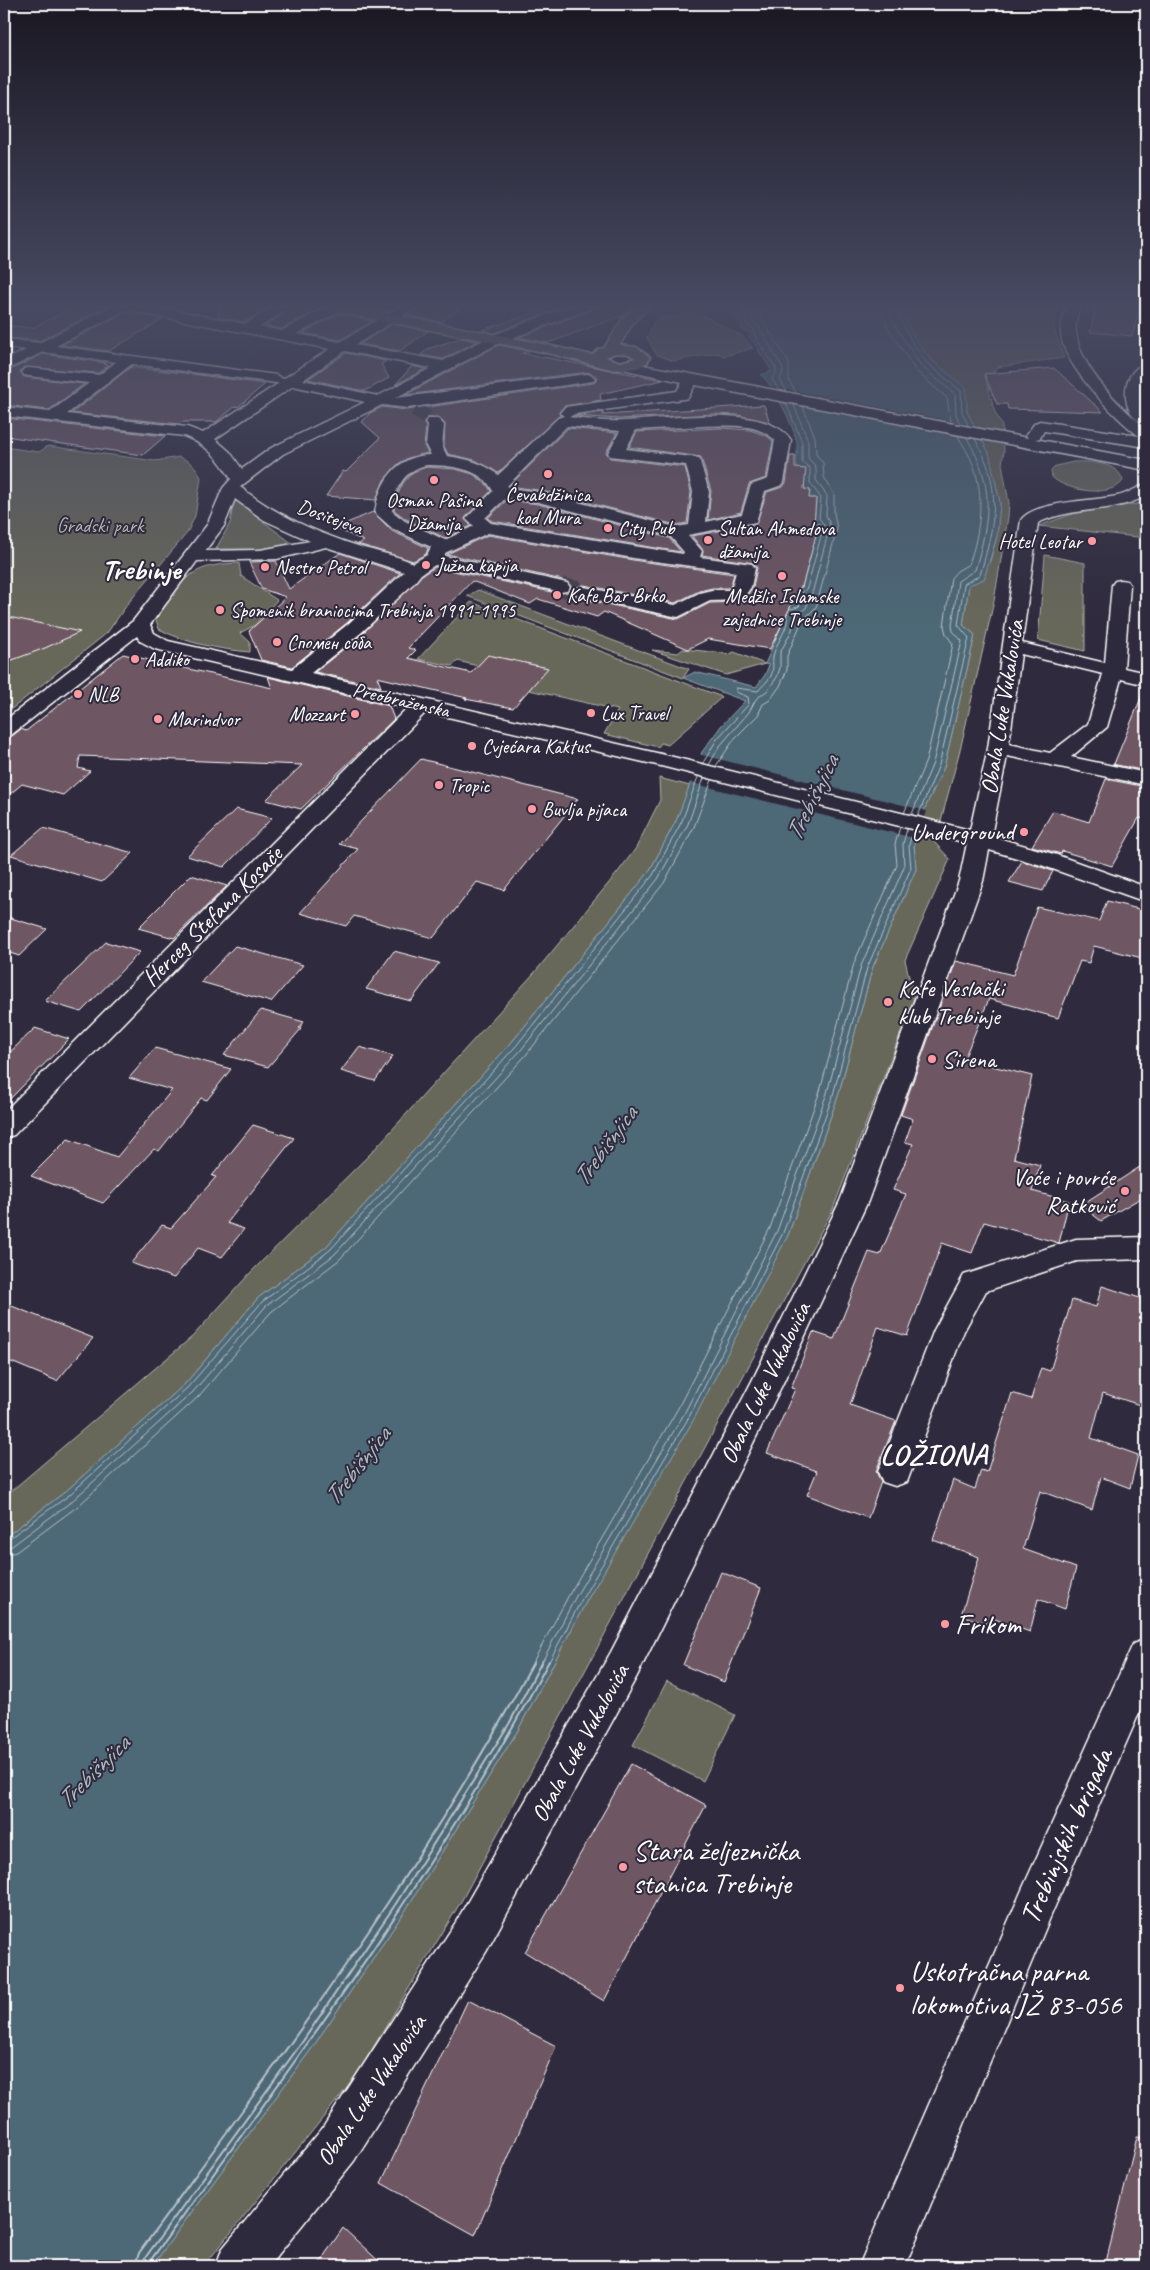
<svg xmlns="http://www.w3.org/2000/svg" width="1150" height="2270" viewBox="0 0 1150 2270" font-family="Caveat,sans-serif">
  <style>
    .green { fill: #67685a; stroke: #b3b4ac }
    .water { fill: #4d6776; stroke: #94a4ad }
    .pier { fill: #2f2a3d }
    .lines { fill: none; stroke-linecap: round; stroke-linejoin: round }
    .shore-far1 { stroke: #b8c2c8; stroke-width: 1 }
    .shore { stroke: #b8c2c8; stroke-width: 2 }
    .building { fill: #6e5662; stroke: #fff }
    .minor-tunnel-far1 { stroke: #443f50; stroke-width: 15; stroke-dasharray: 15 8; stroke-linecap: butt }
    .minor-tunnel { stroke: #443f50; stroke-width: 19; stroke-dasharray: 19 10; stroke-linecap: butt }
    .minor-casing { stroke: #fff; stroke-width: 3 }
    .major-casing { stroke: #fff; stroke-width: 3 }
    .minor { fill: #2f2a3d; fill-rule: evenodd }
    .major { fill: #766964; fill-rule: evenodd }
    .poi-dot { fill: #ff9aa2; stroke: #2f2a3d; stroke-width: 2 }
    .labels { text-anchor: middle; dominant-baseline: central; stroke-width: 4; stroke-linejoin: round; paint-order: stroke }
    .far-poi-label { font-size: 20px; fill: #fff; stroke: #2f2a3d; text-anchor: start }
    .far-street-label { font-size: 20px; fill: #fff; stroke: #2f2a3d }
    .far-park-label { font-size: 20px; fill: #b3b4ac; stroke: #2f2a3d }
    .street-label { font-size: 24px; fill: #fff; stroke: #2f2a3d }
    .poi-label { font-size: 24px; fill: #fff; stroke: #2f2a3d; text-anchor: end }
    .water-label { font-size: 25px; font-style: italic; fill: #afbbc1; stroke: #2f2a3d }
    .far-town-label { font-size: 29px; font-weight: bold; fill: #fff; stroke: #2f2a3d }
    .district-label { font-size: 29px; font-weight: bold; letter-spacing: 1px; fill: #fff; stroke: #2f2a3d }
    .near-poi-label { font-size: 29px; fill: #fff; stroke: #2f2a3d; text-anchor: start }
    .near-street-label { font-size: 29px; fill: #fff; stroke: #2f2a3d }
  </style>
  <rect width="100%" height="100%" fill="#2f2a3d"/>
  <filter id="ink" filterUnits="userSpaceOnUse"><feTurbulence type="fractalNoise" baseFrequency=".02" numOctaves="2"/><feDisplacementMap in="SourceGraphic" scale="10" xChannelSelector="R" yChannelSelector="G"/><feConvolveMatrix kernelMatrix="1 2 1 2 8 2 1 2 1" color-interpolation-filters="sRGB"/></filter>
  <g filter="url(#ink)">
    <g class="green">
      <path d="M898 306H1058L1054 329 1064 358 997 367 987 383 995 412 1002 426 1004 450 1002 464 1009 503 1008 517 994 601 961 746 935 843 950 859 905 960 914 998 833 1209 462 1900 355 2078 204 2266H152L312 2048 405 1911 518 1730 586 1602 788 1235 838 1096 872 969 916 869 914 845 925 808 944 767 975 635 963 625 969 585 990 561 997 536 1000 503 989 453 967 412 966 388 930 359 916 340Z"/>
      <path d="M696 312 742 336 753 348 724 356 718 353 673 361 656 354 647 338 654 322 659 318Z"/>
      <path d="M48 446 155 461 179 457 188 461 197 469 201 478 195 516 187 533 129 602 107 633 4 715V447L39 452Z"/>
      <path d="M1073 462C1088 461 1119 462 1123 481 1110 498 1066 491 1052 477L1051 471 1056 466Z"/>
      <path d="M234 499 293 544 259 549H216L230 523Z"/>
      <path d="M1146 499V538L1039 526 1075 513 1137 504Z"/>
      <path d="M1045 555 1085 563V651L1038 640Z"/>
      <path d="M239 563 241 576 277 600 255 625 240 633 250 642V652C218 649 188 644 159 629L155 617C185 579 187 565 239 563Z"/>
      <path d="M478 590 689 669 683 678 467 596Z"/>
      <path d="M471 602 722 697 668 745 661 743 658 747 604 734 618 710 529 690 547 668 488 655 478 666 458 661 452 666 418 659Z"/>
      <path d="M683 649 722 653 728 655 734 652 765 664 726 675 652 650 678 653Z"/>
      <path d="M659 778 690 786 677 819 649 872 512 1042 326 1247 258 1298 185 1384 65 1492 4 1538V1497L193 1336 251 1272 371 1153 535 972 618 872 636 848 660 800Z"/>
      <path d="M667 1681 735 1715 703 1781 633 1745Z"/>
    </g>
    <path class="water" d="M742 306H898L916 340 930 359 966 388 967 412 989 453 1000 503 997 536 984 579 969 585 963 625 975 635 944 767 925 808 914 845 916 869 872 969 838 1096 788 1235 694 1419 586 1602 518 1730 405 1911 312 2048 152 2266H4V1538L65 1492 185 1384 258 1298 326 1247 512 1042 649 872 677 819 702 752 721 726 745 701 683 678 695 672 756 687 765 675 769 665 765 664 784 620V603L798 601 792 589 802 587 819 524 807 523 808 515H815L816 498H809L810 490 805 489C804 480 798 476 797 468 795 461 798 452 797 444 795 428 774 386 761 375L772 371 749 336 751 333 742 330 741 322 735 317 742 314Z"/>
    <g class="pier">
      <path d="M768 386 977 426 984 441 777 401Z"/>
      <path d="M698 754 927 811 918 839 688 782Z"/>
    </g>
    <g class="lines">
      <g class="shore-far1">
        <path d="M747 306 745 318 747 325 754 329 755 337 776 368V373L772 379 778 389"/>
        <path d="M753 306 752 320C762 329 773 353 782 366L783 372 780 380 787 391"/>
        <path d="M761 306V317L789 363V380L796 393"/>
        <path d="M880 306 887 326 915 370 947 398 951 422"/>
        <path d="M888 306 893 322 921 366 955 394 956 414 960 424"/>
        <path d="M894 306 912 342 926 362 961 391 962 412 968 425"/>
        <path d="M786 403 802 442V462L810 468V483L821 498 819 518 824 525 807 588 802 593 803 602 798 607 791 609"/>
        <path d="M703 763 717 739 749 704 748 697 736 692V688L758 691C762 686 768 681 771 676 775 667 771 661 774 653 777 641 789 629 787 616"/>
        <path d="M709 765 719 747 749 712 756 699 768 690 777 677 780 668V653L792 630 795 616 806 608 813 590 830 525 826 515 827 496 816 480V467L808 458V441L794 405"/>
        <path d="M716 766 735 738 758 715 763 704 770 700 780 686 787 670V656L802 621 816 607 837 529 834 513V494L824 477 823 463 816 454 815 437 803 407"/>
        <path d="M904 813 926 761 953 644 946 634 944 626 951 578 957 571 969 564C980 532 985 497 973 464 969 454 963 445 958 436"/>
        <path d="M912 814 933 763 962 641 953 631 952 626 958 581 975 570C990 519 995 485 967 438"/>
        <path d="M918 816 939 765 969 638 958 625 964 584 980 575C995 525 1003 486 975 439"/>
        <path d="M4 1542 68 1496 188 1387 262 1302 330 1250 516 1046 653 875 682 821 698 777"/>
        <path d="M4 1548 12 1546 72 1501 193 1392 266 1306 334 1255 521 1050 658 879 688 824 704 778"/>
        <path d="M4 1555 16 1552 78 1506 198 1397 271 1312 339 1260 526 1055 664 883 694 827 712 780"/>
        <path d="M533 1662 570 1593 677 1410 770 1228 820 1091 854 963 897 865 895 844 900 827"/>
        <path d="M542 1662 576 1596 684 1414 777 1231 827 1093 861 966 904 867 903 844 907 829"/>
        <path d="M549 1662 582 1599 689 1417 783 1233 833 1095 867 968 911 868 909 845 913 831"/>
      </g>
      <g class="shore">
        <path d="M135 2266 139 2253C278 2061 422 1870 534 1661"/>
        <path d="M142 2266 145 2258 303 2041 395 1905 509 1724 542 1661"/>
        <path d="M149 2266 150 2261C292 2067 436 1873 549 1661"/>
      </g>
    </g>
    <g class="building">
      <path d="M77 306H107L39 341 4 337V325L32 328Z"/>
      <path d="M219 306H271L245 322 218 317Z"/>
      <path d="M295 306 321 308 282 329 265 326Z"/>
      <path d="M420 306H463L441 322 407 315Z"/>
      <path d="M555 306H564L495 333 482 330Z"/>
      <path d="M592 306H633L622 316 548 343 519 337 590 311Z"/>
      <path d="M1096 306H1141L1132 336 1090 332Z"/>
      <path d="M126 312 163 319 109 351 62 345Z"/>
      <path d="M338 314 373 321 340 340 303 333Z"/>
      <path d="M392 324 428 331 400 351 360 344Z"/>
      <path d="M460 338 477 341 443 359 421 355 427 349Z"/>
      <path d="M499 345 528 351 522 353 663 380 600 394 601 400 564 406 559 412 560 415 498 473 475 460 448 454 444 446 445 424 438 417H428L423 422 426 427 424 446 428 453 408 458 398 464 384 480 376 500 326 496 343 471 346 472 380 438 362 422 370 413 382 407 407 410 593 383 597 379 596 376 588 372 405 395Z"/>
      <path d="M346 353 386 361 381 364 389 378 365 391 308 379Z"/>
      <path d="M43 354 106 363 104 364 109 365 98 373 24 367 20 371 24 377 84 384 49 410 4 405V373Z"/>
      <path d="M412 366 425 369 395 385Z"/>
      <path d="M131 367 192 374 265 384 238 407 236 406 216 422H182L179 424 72 413Z"/>
      <path d="M1054 368 1103 412 1008 409 1007 404H997L984 374Z"/>
      <path d="M764 405 770 423 738 415 714 414 619 419 575 416 603 412V415Z"/>
      <path d="M4 418 165 436 143 455 4 436Z"/>
      <path d="M568 428 617 433 606 452 610 458 685 467 691 492 687 523 676 525 538 490 509 486Z"/>
      <path d="M721 428 750 430 767 436 773 441 766 478 749 484 741 512 708 520 711 491 701 457 629 447 637 432Z"/>
      <path d="M790 456H795V468L806 469 804 489 810 490 809 498H816L814 524H819L802 587H800L770 649 708 639 688 649 604 612 597 617 538 599 530 604 472 581 408 648 416 650 408 658 471 673 488 655 548 668 513 708 465 699 467 698 377 677 381 687 315 672 363 633 422 575 435 567 561 594 567 593 572 588 567 581 447 554 488 535 639 561 734 574 730 588H712L699 591 675 603 584 585 578 586 574 591 578 598 678 619 710 603 742 602 753 587 757 568 754 563 702 555 703 550 692 536 756 524 767 492 783 487 786 483Z"/>
      <path d="M427 467 455 469 473 474 487 485 491 491 465 518 471 526 445 538 406 519 394 510 395 503 399 502H395L397 496 403 483 413 472Z"/>
      <path d="M507 500 538 504 669 538 681 552 492 521 488 518Z"/>
      <path d="M373 512 392 531 428 548 426 554 413 561 358 544 364 541 335 528Z"/>
      <path d="M340 553 400 573 347 623 292 667 261 660 249 631 286 597 262 589 249 562 276 561 289 589Z"/>
      <path d="M4 616 80 632 45 648 4 663Z"/>
      <path d="M123 654 272 688 268 677 389 706 394 719 301 809 266 800 302 765 80 756 78 768 90 771 63 795 22 784 4 799V739L12 736 21 729 26 731Z"/>
      <path d="M1145 688H1146V771L1112 764H1114Z"/>
      <path d="M421 759 578 799 504 890 477 882 433 938 354 916 346 926 300 913 358 849 339 844Z"/>
      <path d="M1106 779 1146 787V819L1139 818 1112 866 1062 851 1061 854 1032 846 1053 811 1089 822Z"/>
      <path d="M236 809 272 818 224 867 187 856Z"/>
      <path d="M43 828 133 853 102 882 11 855Z"/>
      <path d="M1022 861 1053 871 1043 891 1009 882Z"/>
      <path d="M191 875 227 886 174 938 138 928Z"/>
      <path d="M1107 901 1146 911V959L1094 946 1089 963 1080 961 1058 1018 989 999 964 1059 1032 1076 1014 1158 1040 1165 1032 1191 1069 1201 1059 1243 984 1222 972 1253 942 1243 907 1336 878 1327 850 1405 896 1421 876 1471 881 1482 868 1518 807 1495 817 1471 767 1453 795 1389 791 1388 813 1332 834 1339 869 1252 880 1255 906 1194 893 1190 913 1144 905 1142 913 1119 901 1115 956 961 1013 975 1037 907 1099 921Z"/>
      <path d="M4 916 47 929 19 956 4 951Z"/>
      <path d="M106 942 140 952 81 1012 45 1001Z"/>
      <path d="M235 946 303 965 271 1002 201 982Z"/>
      <path d="M394 951 439 963 411 1001 366 989Z"/>
      <path d="M261 1010 304 1022 299 1028 301 1029 268 1067 224 1055Z"/>
      <path d="M35 1028 69 1039 4 1105V1058Z"/>
      <path d="M359 1047 393 1056 375 1081 341 1071Z"/>
      <path d="M155 1048 231 1069 207 1100 201 1098 159 1151 154 1149 103 1203 31 1176 68 1139 117 1157 172 1090 129 1078Z"/>
      <path d="M253 1125 294 1138 227 1223 244 1229 222 1257 198 1248 174 1278 131 1263 162 1225 171 1228 216 1177 212 1176Z"/>
      <path d="M1146 1163V1195L1101 1221 1081 1205Z"/>
      <path d="M1102 1286 1146 1300V1407L1103 1393 1091 1438 1138 1455 1130 1488 1101 1477 1092 1510 1040 1491 1023 1549 1076 1568 1065 1609 1038 1599 1030 1632 989 1617 986 1624 961 1615 979 1557 933 1540 953 1480 975 1489 981 1470 987 1472 1012 1393 1031 1399 1041 1368 1050 1371 1072 1300 1096 1307Z"/>
      <path d="M4 1303 93 1338 57 1381 4 1359Z"/>
      <path d="M721 1572 761 1588 724 1682 683 1665Z"/>
      <path d="M631 1764 706 1805 604 2001 525 1952Z"/>
      <path d="M468 2000 556 2046 475 2235 381 2183Z"/>
      <path d="M1137 2137 1146 2138V2266H1105Z"/>
      <path d="M343 2228 384 2266H317Z"/>
    </g>
    <g class="lines">
      <path class="minor-tunnel-far1" d="M415 409 433 422"/>
      <path class="minor-tunnel" d="M561 587 584 592"/>
      <g class="minor-casing">
        <g id="minor">
          <path d="M112 306H152L245 324 276 306H293L260 327 282 331 328 306H341L340 311 297 334 340 342 401 306H418L355 345 443 361 491 336 570 306H590L589 309 501 342 395 398 588 374 595 378 593 381 407 408 382 405 283 454 240 487C276 515 315 532 358 546 376 552 396 555 413 563L427 555 431 547 393 529 375 513C379 482 397 455 431 455L426 446 428 426 425 422 428 419H438L444 425 442 446 447 456C464 458 485 463 498 475L558 418 564 416 560 413 565 407 677 391 682 382 622 369 620 366 627 362 1028 438 1026 435 1035 423 1040 421 1139 436C1115 418 1072 373 1063 344 1059 331 1061 318 1068 306H1081C1058 347 1116 405 1146 427V447L1044 431 1040 438 1035 439 1146 460V470L695 385 688 398 683 399 575 414 569 417C588 420 607 422 626 421 667 420 765 402 791 440L784 482 782 485 765 491 756 522 688 535 702 551 700 557 752 564 755 568 751 587 742 600 710 601 678 617 578 596 575 592 578 588 584 587 675 605 699 593 712 590H731L736 572 639 559 488 533 445 553V556L567 583 570 587 567 591 561 592 435 565 421 574 414 583 362 632 311 673 661 754 970 830 988 748 1021 520C1034 501 1095 501 1117 496 1128 494 1136 487 1146 485V496C1113 514 1072 506 1038 523L1022 643 1105 663 1112 585 1115 581 1121 580 1127 581 1130 585 1124 668 1146 673V685L1121 679 1107 727 1071 757 1146 773V785L1007 756 991 836 1057 855 1146 887V902L1041 865 989 850 983 881 868 1201 782 1385 637 1676 486 1952 354 2161 269 2266H216L222 2249 322 2129 456 1922 611 1652 752 1381 840 1201 959 881 967 843 661 766 426 712 14 1135 4 1138V1112L407 708 155 649 140 641 137 636 11 735 4 737V721L133 621 207 525 223 488 231 479C219 458 207 445 184 436L4 416V407L50 412 89 383 29 376 24 375 22 372 24 369 29 368 99 375 116 362 43 352 4 371V361L26 350 4 347V339L39 343ZM126 310 330 349 283 379 276 375 56 346ZM345 351 431 368 378 396 303 380ZM132 364 276 383H279L203 433 187 427 67 414ZM293 386 365 402 271 448 242 469 230 452 215 439ZM567 426 620 431 608 453 610 456 686 465 693 492 689 525 676 527 538 492 508 488 507 486ZM702 426C725 426 757 422 775 440L768 479 751 485 742 514 706 522 709 492 699 458 626 449 636 430ZM427 465C450 465 482 468 493 491L466 519 474 526 445 540 405 521 392 511C394 490 404 469 427 465ZM506 498 538 502 670 536 684 552 683 554 491 523 485 518ZM235 499 264 520 310 541 260 550 205 551 224 526ZM326 547 404 572 348 624 292 669 168 641 154 633 150 625 197 561 277 559ZM1021 654 1103 674 1088 724 1050 753 1009 744Z"/>
          <path d="M1146 364V375C1135 388 1142 398 1146 411 1147 414 1146 420 1146 424 1119 417 1119 370 1146 364Z"/>
          <path d="M1146 1237V1259L1077 1261 986 1291 964 1331 907 1482 895 1486 883 1482 878 1472 934 1330 964 1275 1076 1239Z"/>
          <path d="M1146 1639V1697L1049 1920 905 2266H859L1021 1892 1133 1644Z"/>
        </g>
      </g>
      <g class="major-casing">
        <path id="major" d="M322 306H351L543 344 592 355 599 349 604 348 623 318 636 306H650L633 323 620 345 636 347 650 357 647 363 637 368 614 370 543 352 328 310ZM616 353 628 354 635 358 620 362 606 357Z"/>
      </g>
      <use href="#minor" class="minor"/>
      <use href="#major" class="major"/>
    </g>
  </g>
  <linearGradient id="sky" x2="0" y2="1"><stop stop-color="#1a1722"/><stop offset="0.49" stop-color="#474a62"/><stop offset="1" stop-color="#474a62" stop-opacity="0"/></linearGradient>
  <rect width="1150" height="624" fill="url(#sky)"/>
  <g class="poi-dot">
    <circle cx="548" cy="474" r="5"/>
    <circle cx="434" cy="480" r="5"/>
    <circle cx="608" cy="528" r="5"/>
    <circle cx="708" cy="540" r="5"/>
    <circle cx="1092" cy="541" r="5"/>
    <circle cx="426" cy="565" r="5"/>
    <circle cx="265" cy="567" r="5"/>
    <circle cx="782" cy="576" r="5"/>
    <circle cx="557" cy="595" r="5"/>
    <circle cx="220" cy="610" r="5"/>
    <circle cx="277" cy="642" r="5"/>
    <circle cx="135" cy="659" r="5"/>
    <circle cx="78" cy="694" r="5"/>
    <circle cx="591" cy="713" r="5"/>
    <circle cx="355" cy="714" r="5"/>
    <circle cx="158" cy="719" r="5"/>
    <circle cx="472" cy="746" r="5"/>
    <circle cx="439" cy="785" r="5"/>
    <circle cx="532" cy="809" r="5"/>
    <circle cx="1024" cy="832" r="5"/>
    <circle cx="888" cy="1002" r="5"/>
    <circle cx="932" cy="1059" r="5"/>
    <circle cx="1125" cy="1191" r="5"/>
    <circle cx="945" cy="1624" r="5"/>
    <circle cx="623" cy="1867" r="5"/>
    <circle cx="900" cy="1988" r="5"/>
  </g>
  <g class="labels">
    <g class="far-poi-label">
      <text x="548" y="494" text-anchor="middle">Ćevabdžinica<tspan x="548" dy="23">kod Mura</tspan></text>
      <text x="434" y="500" text-anchor="middle">Osman Pašina<tspan x="434" dy="23">Džamija</tspan></text>
      <text x="618" y="528">City Pub</text>
      <text x="718" y="528">Sultan Ahmedova<tspan x="718" dy="23">džamija</tspan></text>
      <text x="1082" y="541" text-anchor="end">Hotel Leotar</text>
      <text x="436" y="565">Južna kapija</text>
      <text x="275" y="567">Nestro Petrol</text>
      <text x="567" y="595">Kafe Bar Brko</text>
      <text x="782" y="596" text-anchor="middle">Medžlis Islamske<tspan x="782" dy="23">zajednice Trebinje</tspan></text>
      <text x="230" y="610">Spomenik braniocima Trebinja 1991-1995</text>
      <text x="287" y="642">Спомен соба</text>
      <text x="145" y="659">Addiko</text>
      <text x="88" y="694">NLB</text>
      <text x="601" y="713">Lux Travel</text>
      <text x="345" y="714" text-anchor="end">Mozzart</text>
      <text x="168" y="719">Marindvor</text>
      <text x="482" y="746">Cvjećara Kaktus</text>
      <text x="449" y="785">Tropic</text>
      <text x="542" y="809">Buvlja pijaca</text>
    </g>
    <g class="far-street-label">
      <text transform="translate(330 517) rotate(20)">Dositejeva</text>
      <text transform="translate(401 700) rotate(13)">Preobraženska</text>
    </g>
    <g class="far-park-label">
      <text x="100" y="525">Gradski park</text>
    </g>
    <g class="street-label">
      <text transform="translate(1002 707) rotate(-81)">Obala Luke Vukalovića</text>
      <text transform="translate(212 916) rotate(-45)">Herceg Stefana Kosače</text>
      <text transform="translate(765 1383) rotate(-64)">Obala Luke Vukalovića</text>
      <text transform="translate(580 1743) rotate(-61)">Obala Luke Vukalovića</text>
      <text transform="translate(371 2090) rotate(-56)">Obala Luke Vukalovića</text>
    </g>
    <g class="poi-label">
      <text x="1014" y="832">Underground</text>
      <text x="898" y="988" text-anchor="start">Kafe Veslački<tspan x="898" dy="28">klub Trebinje</tspan></text>
      <text x="942" y="1059" text-anchor="start">Sirena</text>
      <text x="1115" y="1177">Voće i povrće<tspan x="1115" dy="28">Ratković</tspan></text>
    </g>
    <g class="water-label">
      <text transform="translate(812 798) rotate(-64)">Trebišnjica</text>
      <text transform="translate(605 1146) rotate(-54)">Trebišnjica</text>
      <text transform="translate(357 1466) rotate(-52)">Trebišnjica</text>
      <text transform="translate(93 1772) rotate(-45)">Trebišnjica</text>
    </g>
    <g class="far-town-label">
      <text x="141" y="569">Trebinje</text>
    </g>
    <g class="district-label">
      <text x="934" y="1454">LOŽIONA</text>
    </g>
    <g class="near-poi-label">
      <text x="955" y="1624">Frikom</text>
      <text x="633" y="1850">Stara željeznička<tspan x="633" dy="33">stanica Trebinje</tspan></text>
      <text x="910" y="1971">Uskotračna parna<tspan x="910" dy="33">lokomotiva JŽ 83-056</tspan></text>
    </g>
    <g class="near-street-label">
      <text transform="translate(1066 1836) rotate(-66)">Trebinjskih brigada</text>
    </g>
  </g>
  <rect width="1150" height="2270" fill="none" stroke="#2f2a3d" stroke-width="20"/>
  <rect x="10" y="10" width="1130" height="2250" fill="none" stroke="#fff" stroke-width="2" filter="url(#ink)"/>
</svg>
